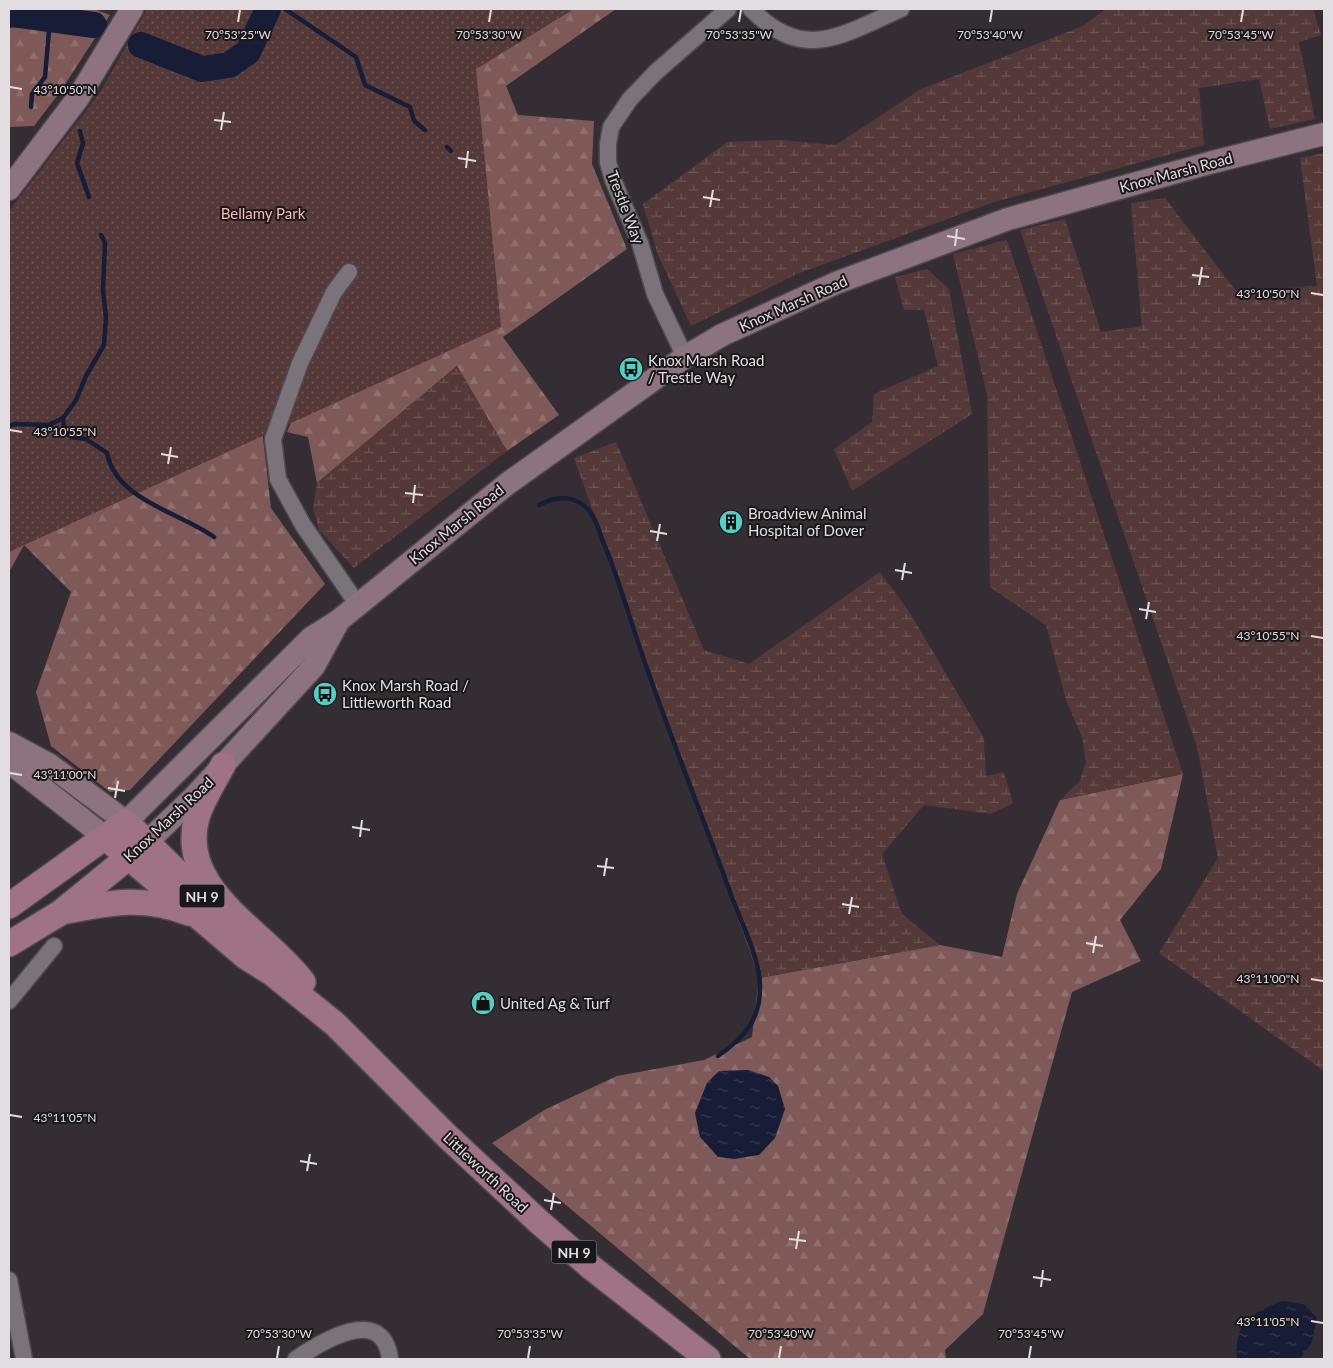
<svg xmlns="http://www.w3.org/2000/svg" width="1333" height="1368" viewBox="0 0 1333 1368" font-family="Lato,sans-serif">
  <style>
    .forest { fill: url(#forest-firs) }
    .wetland { fill: url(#wetland-marsh) }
    .park { fill: url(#park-dots) }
    .water { fill: url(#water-ripples) }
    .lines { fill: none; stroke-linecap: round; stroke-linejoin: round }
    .stream { stroke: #171d37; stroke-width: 4.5 }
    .river { stroke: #171d37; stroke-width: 26 }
    .street-casing { stroke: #4f4a4f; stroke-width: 19 }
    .secondary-casing { stroke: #4f4a4f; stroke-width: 25 }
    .primary-casing { stroke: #4f4a4f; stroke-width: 28 }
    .street { stroke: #7a737a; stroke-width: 16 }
    .secondary { stroke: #8d7380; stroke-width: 22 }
    .primary { stroke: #a07285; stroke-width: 25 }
    .ticks { fill: none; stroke: #e1dde1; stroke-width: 2 }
    .labels { text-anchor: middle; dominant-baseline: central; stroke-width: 4; stroke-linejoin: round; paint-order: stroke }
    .shield { fill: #1a171a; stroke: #a5a2a5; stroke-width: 1 }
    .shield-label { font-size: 14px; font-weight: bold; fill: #e1dde1 }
    .street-label { font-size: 15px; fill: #e1dde1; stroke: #1a171a }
    .park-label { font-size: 15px; fill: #fcb9b4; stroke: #1a171a }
    .poi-label { font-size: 15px; fill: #e1dde1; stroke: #1a171a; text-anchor: start }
    .ticks-label { font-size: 12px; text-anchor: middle; fill: #e1dde1; stroke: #1a171a; stroke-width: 4; stroke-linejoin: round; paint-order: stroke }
  </style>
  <defs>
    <pattern id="forest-firs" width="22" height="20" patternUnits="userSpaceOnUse" patternTransform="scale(1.25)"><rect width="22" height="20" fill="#7e5957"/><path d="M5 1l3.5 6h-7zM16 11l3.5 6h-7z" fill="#90706f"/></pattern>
    <pattern id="wetland-marsh" width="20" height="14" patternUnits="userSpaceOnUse" patternTransform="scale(1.25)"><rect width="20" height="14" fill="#543938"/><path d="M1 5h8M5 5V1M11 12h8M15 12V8" fill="none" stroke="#6c5554"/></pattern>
    <pattern id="park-dots" width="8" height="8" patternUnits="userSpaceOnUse" patternTransform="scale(1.25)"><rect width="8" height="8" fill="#543938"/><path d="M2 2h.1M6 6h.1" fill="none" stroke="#6c5554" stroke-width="1.8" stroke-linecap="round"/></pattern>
    <pattern id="water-ripples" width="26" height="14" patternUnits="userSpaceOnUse" patternTransform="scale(1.25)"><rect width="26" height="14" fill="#171d37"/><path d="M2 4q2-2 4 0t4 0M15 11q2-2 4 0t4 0" fill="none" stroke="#383d54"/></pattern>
  </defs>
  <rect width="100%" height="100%" fill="#342e34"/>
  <g class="forest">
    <path d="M9 9H94L110 15 60 92 34 126 9 127Z"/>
    <path d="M537 9H616L506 86 518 115 594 121 592 164 627 249 503 337 559 415 507 451 457 366 317 483 308 437 287 432 351 281 494 37Z"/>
    <path d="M9 212 262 430 271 508 325 584 130 790 110 792 51 746 36 692 71 592 24 545 9 572Z"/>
    <path d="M1183 774 1161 869 1120 920 1141 961 1072 992 983 1314 945 1350 946 1359H750L492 1143 546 1109 617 1076 704 1060 752 1037 759 978 940 945 1002 957 1017 894 1060 800Z"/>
  </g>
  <g class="wetland">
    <path d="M1106 9H1313L1321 35 1299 42 1315 119 1270 129 1259 79 1199 88 1204 145 994 202 797 274 691 326 658 255 643 204 727 142 779 140 836 145 921 89 1083 26Z"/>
    <path d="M1324 153V1071L1159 953 1218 858 1197 747 1020 230 1065 219 1101 332 1142 326 1131 203 1165 198 1236 291 1317 286 1300 158Z"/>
    <path d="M1007 240 1183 774 1060 800 1079 782 1086 763 1082 737 1066 700 1046 625 990 587 987 394 953 254Z"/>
    <path d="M927 269 949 289 972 414 852 491 834 449 872 422 874 394 938 366 924 310H904L895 277Z"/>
    <path d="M457 366 507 451 354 568 319 530 313 508 317 483Z"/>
    <path d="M616 442 704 650 749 664 880 572 910 613 984 738 986 776 1004 772 1013 803 991 814 924 805 882 854 902 914 940 945 759 978 574 458Z"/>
  </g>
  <path class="park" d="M147 9H574L476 69 501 327 9 552V211L99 94Z"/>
  <g class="water">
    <path d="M748 1070 769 1077 778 1086 785 1109 775 1138 759 1155 734 1159 718 1157 700 1137 695 1113 707 1083 719 1071Z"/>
    <path d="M1282 1301 1304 1304 1317 1318 1312 1342 1300 1359H1237C1234 1322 1250 1314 1282 1301Z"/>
  </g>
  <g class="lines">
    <g class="stream">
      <path d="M285 9 356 57 365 85 410 107 414 121 425 130"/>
      <path d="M31 107 32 94 45 77 50 19"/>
      <path d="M80 131 83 143 77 163 89 197"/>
      <path d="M447 147 451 151"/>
      <path d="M63 418 65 432 71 437 86 439 107 453C116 500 179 512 214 537"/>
      <path d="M9 426 15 424 49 425 63 418 76 400 86 376 104 345 106 317 103 290 105 243 101 235"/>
      <path d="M539 505C556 495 578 495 590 512 596 519 599 530 602 539 618 576 629 616 642 654 669 734 701 812 730 892 739 917 760 959 760 985 761 1019 745 1037 718 1056"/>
    </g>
    <g class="river">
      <path d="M9 15 13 14 94 25"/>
      <path d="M141 45 202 69 229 65 248 52 268 9"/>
    </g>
    <g class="street-casing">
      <g id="street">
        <path d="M751 9C804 64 843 34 901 9"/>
        <path d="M349 272 334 292 300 363 273 439 278 479 303 525 358 605"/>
        <path d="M685 357 655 294 640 243 613 180 608 162V144L611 127 630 99 656 72 728 9"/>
        <path d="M9 1001 54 946"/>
        <path d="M9 1280 24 1359"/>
        <path d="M296 1359C321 1342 383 1303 390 1359"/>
      </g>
    </g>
    <g class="secondary-casing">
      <g id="secondary">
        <path d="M9 189 78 98 132 9"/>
        <path d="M9 743 50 765 126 822 311 638 338 621 507 484 685 357 722 335 836 283 1008 219 1209 163 1324 134"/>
        <path d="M9 762 105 837"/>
        <path d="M148 841 194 797 314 666 338 622"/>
      </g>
    </g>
    <g class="primary-casing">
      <g id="primary">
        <path d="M223 765C214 782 203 798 197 817 176 890 266 932 303 982"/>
        <path d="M105 837 246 957 273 974 335 1024 447 1136 538 1221 592 1268 708 1359"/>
        <path d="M9 906 126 822 220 914"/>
        <path d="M67 911C112 902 145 896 189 913"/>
        <path d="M9 944 60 913 142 846"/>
      </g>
    </g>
    <use href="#street" class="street"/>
    <use href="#secondary" class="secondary"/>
    <use href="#primary" class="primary"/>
  </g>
  <path class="ticks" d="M238 22 240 10M489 22 491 10M739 22 741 10M990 22 992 10M1241 22 1243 10M10 87 22 89M214 120 231 122M221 130 224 112M458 158 476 161M466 168 468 151M703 197 720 200M710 207 713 190M947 236 965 239M955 246 957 229M1192 275 1209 277M1199 285 1202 267M1311 293 1323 295M10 430 22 432M161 454 178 457M168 464 171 447M405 493 423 495M413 503 415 485M650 531 667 534M657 541 660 524M895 570 912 573M902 580 905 563M1139 609 1156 612M1146 619 1149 602M1311 636 1323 638M10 773 22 775M108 788 125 791M115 798 118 781M352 827 370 830M360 837 362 820M597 866 614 868M604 876 607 858M842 904 859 907M849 914 852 897M1086 943 1103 946M1093 953 1096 936M1311 979 1323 981M10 1115 22 1117M300 1161 317 1164M307 1171 310 1154M544 1200 561 1203M551 1210 554 1193M789 1239 806 1241M796 1249 799 1231M1033 1277 1051 1280M1041 1287 1043 1270M1311 1321 1323 1323M277 1358 279 1346M528 1358 530 1346M779 1358 781 1346M1029 1358 1031 1346"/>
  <defs>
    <g id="bus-disc" transform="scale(1.25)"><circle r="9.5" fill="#55cec4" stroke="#1a171a"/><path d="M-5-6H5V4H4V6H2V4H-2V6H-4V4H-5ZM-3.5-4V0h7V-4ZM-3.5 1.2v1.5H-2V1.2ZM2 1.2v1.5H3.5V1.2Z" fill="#111"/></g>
    <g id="building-disc" transform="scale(1.25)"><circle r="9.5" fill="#55cec4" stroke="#1a171a"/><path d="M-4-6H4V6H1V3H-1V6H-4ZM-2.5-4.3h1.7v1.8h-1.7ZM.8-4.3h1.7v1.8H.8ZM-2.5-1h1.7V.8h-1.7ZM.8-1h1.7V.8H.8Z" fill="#111"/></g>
    <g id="shop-disc" transform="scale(1.25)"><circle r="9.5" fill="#55cec4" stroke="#1a171a"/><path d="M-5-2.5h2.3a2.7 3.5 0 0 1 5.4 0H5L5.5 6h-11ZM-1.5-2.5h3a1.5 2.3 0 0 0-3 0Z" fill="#111"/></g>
  </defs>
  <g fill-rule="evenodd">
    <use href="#bus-disc" x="631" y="369"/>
    <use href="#building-disc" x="731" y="522"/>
    <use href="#bus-disc" x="325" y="694"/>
    <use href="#shop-disc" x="483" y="1003"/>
  </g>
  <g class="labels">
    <g class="shield">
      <rect x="179.5" y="884.5" width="45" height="23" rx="4"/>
      <rect x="551.5" y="1240.5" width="45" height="23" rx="4"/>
    </g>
    <g class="shield-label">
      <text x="202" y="896">NH 9</text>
      <text x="574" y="1252">NH 9</text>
    </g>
    <g class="street-label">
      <text transform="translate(1176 172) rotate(-15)">Knox Marsh Road</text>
      <text transform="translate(626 207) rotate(69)">Trestle Way</text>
      <text transform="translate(793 303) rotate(-24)">Knox Marsh Road</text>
      <text transform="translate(456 524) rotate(-39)">Knox Marsh Road</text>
      <text transform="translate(168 819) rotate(-43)">Knox Marsh Road</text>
      <text transform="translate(486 1172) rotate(43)">Littleworth Road</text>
    </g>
    <g class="park-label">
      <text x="263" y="213">Bellamy Park</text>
    </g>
    <g class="poi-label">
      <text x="648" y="360">Knox Marsh Road<tspan x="648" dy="17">/ Trestle Way</tspan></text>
      <text x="748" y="513">Broadview Animal<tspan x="748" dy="17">Hospital of Dover</tspan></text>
      <text x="342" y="685">Knox Marsh Road /<tspan x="342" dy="17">Littleworth Road</tspan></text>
      <text x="500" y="1003">United Ag &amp; Turf</text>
    </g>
  </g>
  <g class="ticks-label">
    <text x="238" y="39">70°53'25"W</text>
    <text x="489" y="39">70°53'30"W</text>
    <text x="739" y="39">70°53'35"W</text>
    <text x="990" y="39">70°53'40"W</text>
    <text x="1241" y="39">70°53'45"W</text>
    <text x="65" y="94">43°10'50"N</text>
    <text x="1268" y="298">43°10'50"N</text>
    <text x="65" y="436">43°10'55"N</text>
    <text x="1268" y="640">43°10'55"N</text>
    <text x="65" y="779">43°11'00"N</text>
    <text x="1268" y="983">43°11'00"N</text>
    <text x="65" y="1122">43°11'05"N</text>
    <text x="1268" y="1326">43°11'05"N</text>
    <text x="279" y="1338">70°53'30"W</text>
    <text x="530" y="1338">70°53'35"W</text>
    <text x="781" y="1338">70°53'40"W</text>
    <text x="1031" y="1338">70°53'45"W</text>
  </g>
  <rect width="1333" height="1368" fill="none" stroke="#e1dde1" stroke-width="20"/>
</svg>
